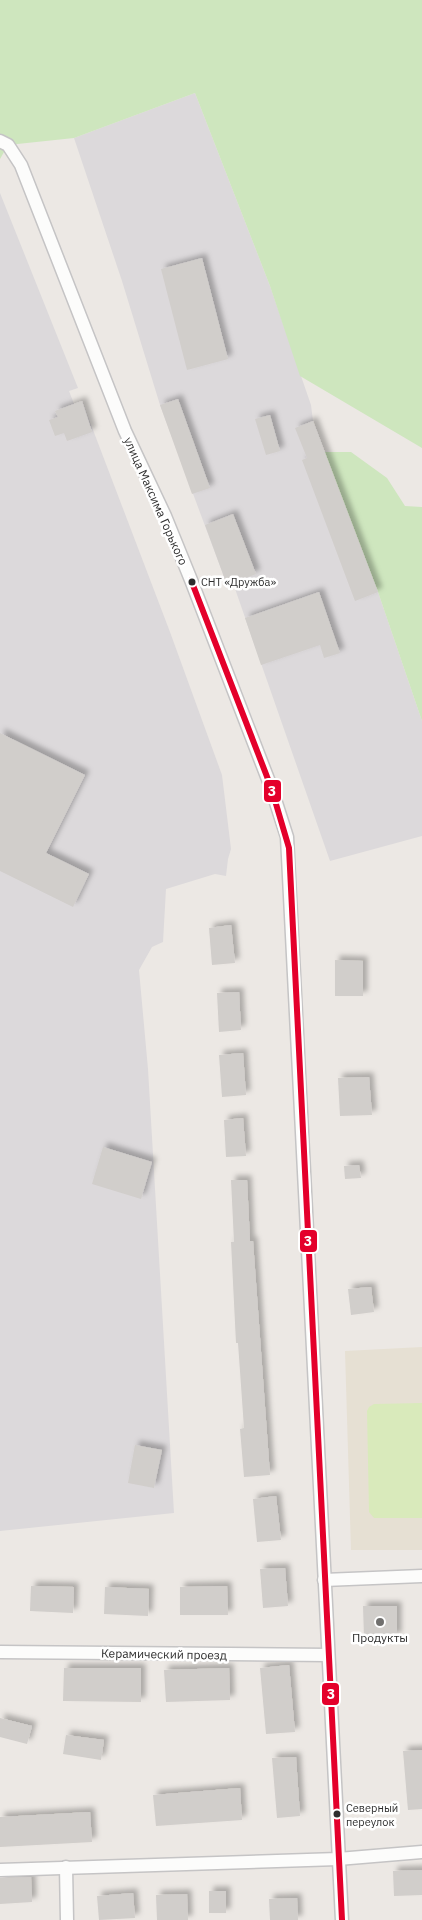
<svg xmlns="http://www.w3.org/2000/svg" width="422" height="1920" viewBox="0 0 422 1920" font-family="'IBM Plex Sans',sans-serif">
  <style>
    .industrial { fill: #dcd9db }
    .education { fill: #e6e0d3 }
    .green { fill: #cee6be }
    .pitch { fill: #d9eabb }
    .building { fill: #d1cecb; filter: url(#shadow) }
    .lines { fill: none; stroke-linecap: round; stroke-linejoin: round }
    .minor-casing { stroke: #c5c4c5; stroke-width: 15 }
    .minor { stroke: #fcfcfb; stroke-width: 12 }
    .bus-1-casing { stroke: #fff; stroke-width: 10 }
    .bus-1 { stroke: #e4002b; stroke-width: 6 }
    .bus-dot { fill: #2e2e2e; stroke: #fff; stroke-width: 2 }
    .poi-dot { fill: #706f6e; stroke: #fff; stroke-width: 2 }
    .labels { text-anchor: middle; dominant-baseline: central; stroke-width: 5; stroke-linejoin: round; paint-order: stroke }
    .bus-label { font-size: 11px; fill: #2e2e2e; stroke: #fff; text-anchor: start }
    .street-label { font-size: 12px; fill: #2e2e2e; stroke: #fff }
    .poi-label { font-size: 12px; fill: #2e2e2e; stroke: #fff }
    .line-badge { stroke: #fff; stroke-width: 2 }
    .badge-label { font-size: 14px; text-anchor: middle; font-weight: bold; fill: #fff }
  </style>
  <defs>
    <filter id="shadow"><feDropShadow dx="4.5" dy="-4.5" stdDeviation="2.5" flood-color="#0004"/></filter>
  </defs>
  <rect width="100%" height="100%" fill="#ece8e4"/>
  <g class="industrial">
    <path d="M195 93 270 286 311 405 313 421 378 592 422 721V836L330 861 233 583 227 585 160 405 122 281 74 138Z"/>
    <path d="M0 193 78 388 69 391 74 404 82 401 170 632 222 775 231 849 228 859 226 876 215 874 166 889 163 942 152 947 139 970 148 1069 174 1513 0 1531Z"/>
  </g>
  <path class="education" d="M422 1347V1550H351L345 1351Z"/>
  <g class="green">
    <path d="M0 0H422V448L300 376 270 286 195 93 74 138 8 145 0 159Z"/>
    <path d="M324 452H351L387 478 405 506 422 507V721L378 592Z"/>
  </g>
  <path class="pitch" d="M422 1403V1518H374L369 1512 367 1411 369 1407 374 1404Z"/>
  <g class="building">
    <path d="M202 258 228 359 187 370 161 269Z"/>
    <path d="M178 399 210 488 192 494 160 405Z"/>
    <path d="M82 401 92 432 67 441 64 433 55 436 49 420 58 417 55 411Z"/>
    <path d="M270 415 280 451 266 455 255 419Z"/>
    <path d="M313 421 378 592 355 601 302 460 307 458 295 428Z"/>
    <path d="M233 514 256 574 227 585 205 525Z"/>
    <path d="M319 592 340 653 324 658 320 645 261 665 245 618Z"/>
    <path d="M0 733 85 775 46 853 89 874 73 907 0 871Z"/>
    <path d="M231 925 235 963 212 965 209 928Z"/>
    <path d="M335 960 363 961V996H335Z"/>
    <path d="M239 992 241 1030 219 1032 217 993Z"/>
    <path d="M243 1053 246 1095 222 1097 219 1055Z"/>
    <path d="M369 1077 372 1115 340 1116 338 1078Z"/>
    <path d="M243 1118 246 1156 226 1157 224 1120Z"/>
    <path d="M103 1147 152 1162 141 1199 92 1184Z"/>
    <path d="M359 1165 361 1178 345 1179 344 1166Z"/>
    <path d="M231 1180H247L250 1241H253L270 1475 244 1477 240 1429 244 1428 238 1343H236L231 1242H234Z"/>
    <path d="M371 1287 374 1312 351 1315 348 1289Z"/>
    <path d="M135 1445 162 1450 154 1488 128 1483Z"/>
    <path d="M276 1496 281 1540 257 1542 253 1499Z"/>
    <path d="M285 1568 288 1606 263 1608 260 1569Z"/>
    <path d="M31 1586 74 1587 73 1613 30 1611Z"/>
    <path d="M227 1586 228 1615H180V1587Z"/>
    <path d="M105 1587 149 1589 148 1616 104 1614Z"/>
    <path d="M363 1606H397V1637L364 1638Z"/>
    <path d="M289 1665 295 1732 266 1734 260 1668Z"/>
    <path d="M64 1668H141V1702L63 1701Z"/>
    <path d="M229 1668 230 1700 166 1702 164 1670Z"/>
    <path d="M0 1718 32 1726 27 1744 0 1737Z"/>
    <path d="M66 1735 104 1740 101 1760 63 1754Z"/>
    <path d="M422 1750V1809L408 1810 403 1751Z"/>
    <path d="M296 1757 300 1816 277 1818 272 1758Z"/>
    <path d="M240 1788 242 1820 156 1826 153 1795Z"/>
    <path d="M90 1812 92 1842 0 1847V1817Z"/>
    <path d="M422 1870V1895L394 1896 393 1871Z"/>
    <path d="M31 1877 32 1902 0 1904V1878Z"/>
    <rect x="209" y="1891" width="17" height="22"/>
    <path d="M133 1893 135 1918 99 1920 97 1896Z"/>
    <path d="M187 1894 188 1920H157L156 1895Z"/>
    <path d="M297 1898 298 1920H270L269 1899Z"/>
  </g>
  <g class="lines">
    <g class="minor-casing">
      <g id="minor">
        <path d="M0 141 8 145 21 165 125 431 165 516 191 580 271 787 287 837 342 1920"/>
        <path d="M324 1580 422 1576"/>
        <path d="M0 1652 328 1655"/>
        <path d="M66 1867 67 1920"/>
        <path d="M0 1870 338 1859 422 1852"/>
      </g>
    </g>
    <use href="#minor" class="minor"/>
    <g class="bus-1-casing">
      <path id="bus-1" d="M191 580 271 787 289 848 342 1920"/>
    </g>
    <use href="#bus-1" class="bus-1"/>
  </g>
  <g class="bus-dot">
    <circle cx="192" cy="582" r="4.5"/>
    <circle cx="337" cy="1814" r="4.5"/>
  </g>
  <circle class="poi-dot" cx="380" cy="1622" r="5"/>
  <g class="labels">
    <g class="bus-label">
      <text x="201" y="582">СНТ «Дружба»</text>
      <text x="346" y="1808">Северный<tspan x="346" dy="14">переулок</tspan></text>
    </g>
    <g class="street-label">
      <text transform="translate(156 501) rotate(66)">улица Максима Горького</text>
      <text transform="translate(164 1654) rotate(1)">Керамический проезд</text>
    </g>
    <g class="poi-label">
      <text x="380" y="1637">Продукты</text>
    </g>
  </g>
  <g class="line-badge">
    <rect x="263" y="779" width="19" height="24" rx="5" fill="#e4002b"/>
    <rect x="299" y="1229" width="19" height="24" rx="5" fill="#e4002b"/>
    <rect x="321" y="1682" width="19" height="24" rx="5" fill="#e4002b"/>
  </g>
  <g class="badge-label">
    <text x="272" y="796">3</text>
    <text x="308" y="1246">3</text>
    <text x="331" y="1699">3</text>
  </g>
</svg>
